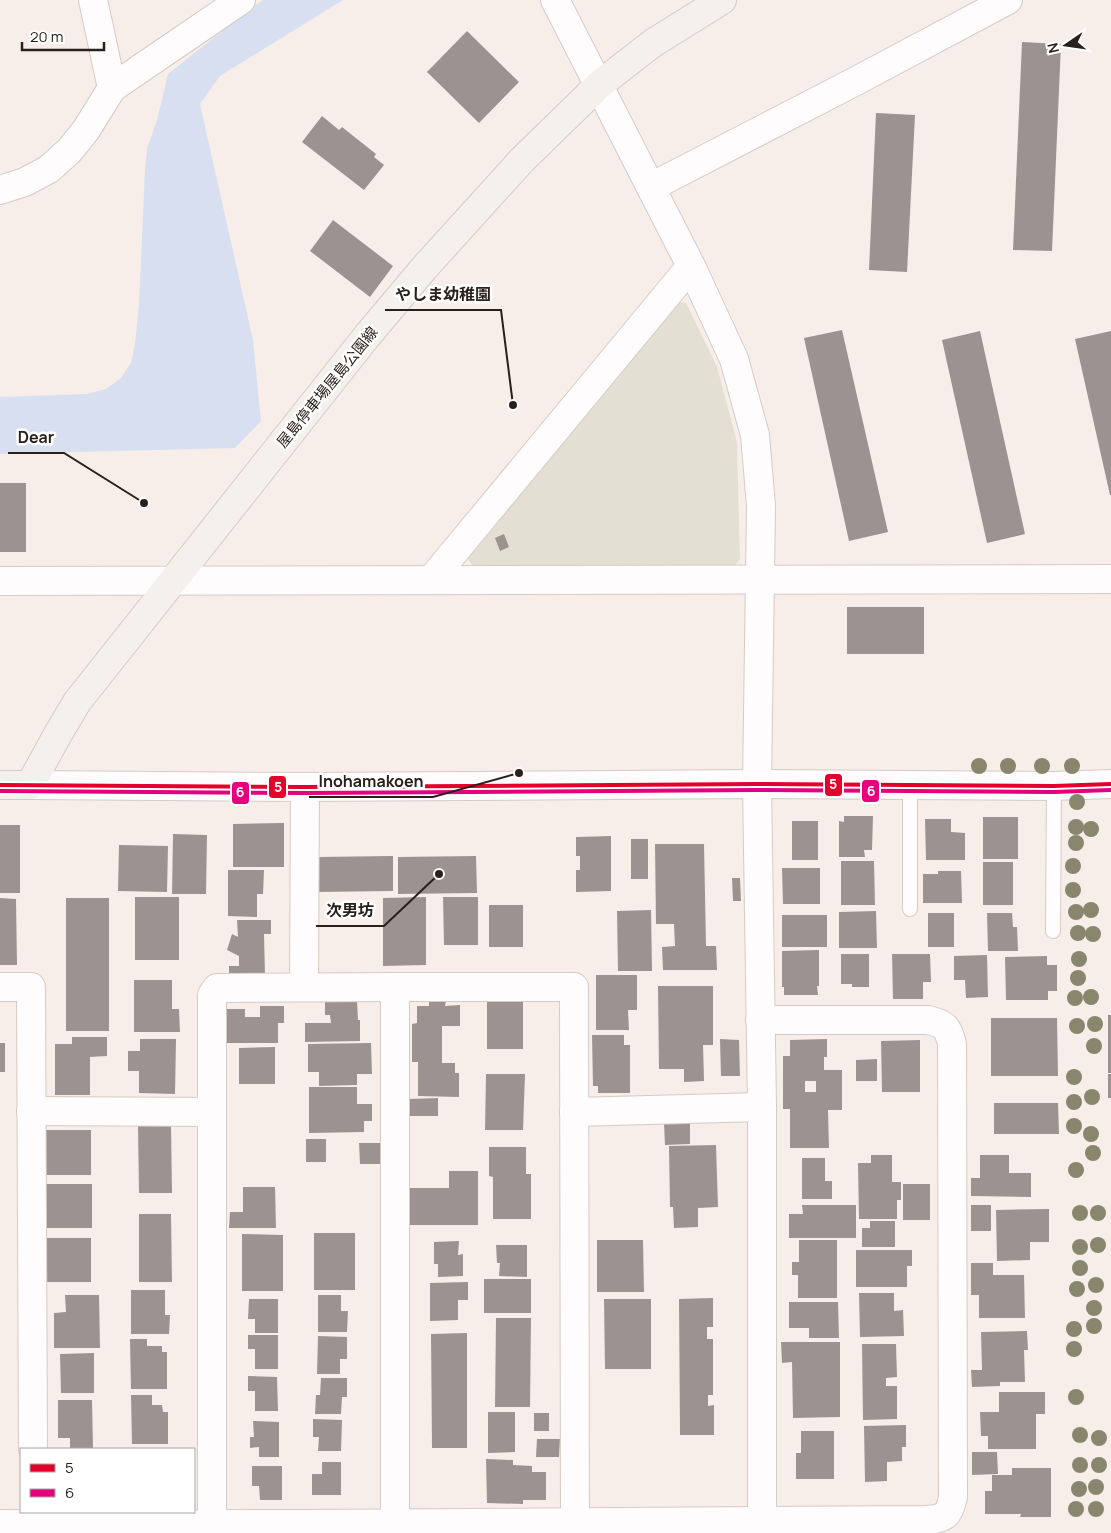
<svg xmlns="http://www.w3.org/2000/svg" width="1111" height="1533" viewBox="0 0 1111 1533" font-family="Manrope,'Noto Sans JP',sans-serif">
  <style>
    .green { fill: #e3dfd2 }
    .water { fill: #d8dff1 }
    .building { fill: #9c928f; fill-rule: evenodd }
    .lines { fill: none; stroke-linecap: round; stroke-linejoin: round }
    .service-casing { stroke: #d5cbc6; stroke-width: 16 }
    .minor-casing { stroke: #d5cbc6; stroke-width: 30 }
    .tertiary-casing { stroke: #d5cbc6; stroke-width: 30 }
    .secondary-casing { stroke: #d5cbc6; stroke-width: 30 }
    .service { stroke: #fefcfc; stroke-width: 14 }
    .minor { stroke: #fefcfc; stroke-width: 28 }
    .tertiary { stroke: #fefcfc; stroke-width: 28 }
    .secondary { stroke: #f4f0eb; stroke-width: 28 }
    .bus-1-casing { stroke: #fff; stroke-width: 8 }
    .bus-2-casing { stroke: #fff; stroke-width: 8 }
    .bus-1 { stroke: #e4002b; stroke-width: 4 }
    .bus-2 { stroke: #e5007d; stroke-width: 4 }
    .tree { fill: #89866e }
    .labels { text-anchor: middle; dominant-baseline: central; stroke-width: 5; stroke-linejoin: round; paint-order: stroke }
    .street-label { font-size: 15px; fill: #2a201b; stroke: #fff }
    .leader { fill: none; stroke: #2a201b; stroke-width: 2 }
    .callout-dot { fill: #2a201b; stroke: #fff; stroke-width: 2 }
    .callout-label { font-size: 16px; text-anchor: middle; font-weight: bold; fill: #2a201b; stroke: #fff; stroke-width: 5; stroke-linejoin: round; paint-order: stroke }
    .line-badge { stroke: #fff; stroke-width: 2 }
    .badge-label { font-size: 14px; text-anchor: middle; font-weight: bold; fill: #fff }
  </style>
  <rect width="100%" height="100%" fill="#f8eee9"/>
  <path class="green" d="M672 300 686 303 717 367 737 442 740 559 734 566 472 565 465 555Z"/>
  <path class="water" d="M263 0H343L220 76 200 104 253 340 261 421 235 448 0 454V397L87 394 106 389 121 378 131 363 135 344 139 305 145 170 147 149 157 120 168 74 250 9Z"/>
  <g class="building">
    <path d="M467 31 519 82 479 123 427 72Z"/>
    <path d="M1022 42 1061 44 1052 251 1013 250Z"/>
    <path d="M876 113 915 115 907 272 869 270Z"/>
    <path d="M322 116 339 130 342 127 376 154 374 157 384 165 364 190 302 142Z"/>
    <path d="M333 220 393 266 370 297 310 251Z"/>
    <path d="M842 330 888 532 849 541 804 338Z"/>
    <path d="M980 331 1025 534 987 543 942 340Z"/>
    <path d="M1111 331V495H1110L1075 339Z"/>
    <rect x="0" y="483" width="26" height="69"/>
    <path d="M504 534 509 547 500 551 495 538Z"/>
    <rect x="847" y="607" width="77" height="47"/>
    <path d="M844 816H873L872 850H864L865 857H839V821L844 822Z"/>
    <rect x="983" y="817" width="35" height="42"/>
    <path d="M925 819H951V832L965 833V860H926Z"/>
    <rect x="792" y="821" width="26" height="39"/>
    <path d="M284 823V867H233V824Z"/>
    <rect x="0" y="825" width="20" height="68"/>
    <path d="M173 834 207 835 206 894H172Z"/>
    <path d="M611 836V891L576 892V870H580V856H576V837Z"/>
    <rect x="631" y="839" width="17" height="40"/>
    <path d="M655 844H704L706 946H716L717 970H663L662 947 675 946 674 924H656Z"/>
    <path d="M119 845 168 846 167 892 118 891Z"/>
    <path d="M393 856V891L317 892V857Z"/>
    <path d="M476 856 477 893 398 894V857Z"/>
    <path d="M841 861H874L875 905H841Z"/>
    <rect x="983" y="862" width="30" height="43"/>
    <path d="M782 868H820V904H783Z"/>
    <path d="M228 870H264L263 894H257V917L228 916Z"/>
    <path d="M938 871H961L962 903H923V874H938Z"/>
    <path d="M732 878H740L741 901H733Z"/>
    <rect x="135" y="897" width="44" height="63"/>
    <path d="M426 897V965L383 966V898Z"/>
    <path d="M443 897H478V945H444Z"/>
    <path d="M0 898 16 899 17 965H0Z"/>
    <rect x="66" y="898" width="43" height="133"/>
    <rect x="489" y="905" width="34" height="42"/>
    <path d="M651 910 652 971H618L617 911Z"/>
    <path d="M876 911 877 948H839V912Z"/>
    <rect x="928" y="913" width="26" height="34"/>
    <path d="M987 913H1012L1013 927H1017L1018 951H988Z"/>
    <rect x="782" y="915" width="45" height="32"/>
    <path d="M237 920H271V934H264L265 975 229 976V966H239V956L227 950 232 934 238 937Z"/>
    <path d="M819 950V986H817L818 995H784V987H782V951Z"/>
    <path d="M841 954H869V987H852V984H841Z"/>
    <path d="M892 954H930L931 982H923V999H893Z"/>
    <path d="M987 955 988 997 966 998 965 980H954V956Z"/>
    <path d="M1047 956V965H1057V991H1048V1000H1006L1005 957Z"/>
    <path d="M596 975H637V1010H628L629 1030H596Z"/>
    <path d="M134 980H172V1009H179L180 1032H134Z"/>
    <path d="M658 986H713V1045H703L704 1081 684 1082V1069H659Z"/>
    <path d="M357 1000 358 1020H360V1041L305 1042V1023H331L330 1015H325V1001Z"/>
    <path d="M429 1001H446L445 1006 460 1005V1026H442V1063H455V1073H459V1097L418 1096V1062H412V1024L417 1023V1006H429Z"/>
    <rect x="487" y="1001" width="36" height="48"/>
    <path d="M260 1006H284V1023H278V1043H227V1009H245V1017H260Z"/>
    <rect x="1108" y="1015" width="3" height="58"/>
    <path d="M991 1018H1057L1058 1076H991Z"/>
    <path d="M592 1035H624V1045H630V1093H598V1086H593Z"/>
    <path d="M72 1037H107V1056L90 1057V1095H55V1044H72Z"/>
    <path d="M140 1039H176L175 1094 139 1093V1071H128V1051H140Z"/>
    <path d="M720 1039 739 1040 740 1076H721Z"/>
    <path d="M827 1039V1057H824V1070H842V1110H828L829 1148H790V1109H783V1056H790V1040ZM805 1081H816V1092H805Z"/>
    <path d="M920 1040V1092H882L881 1041Z"/>
    <rect x="0" y="1043" width="5" height="29"/>
    <path d="M371 1043 372 1074H357V1085L319 1086V1072H308V1044Z"/>
    <path d="M275 1047V1084H239V1048Z"/>
    <path d="M877 1059V1081H856V1060Z"/>
    <path d="M486 1074H525L523 1130H485Z"/>
    <rect x="1108" y="1074" width="3" height="24"/>
    <path d="M309 1087H357V1104H372V1121H364V1132L309 1133Z"/>
    <path d="M438 1098V1116H409V1099Z"/>
    <path d="M994 1103H1058L1059 1134H994Z"/>
    <path d="M690 1122V1144L665 1145 664 1123Z"/>
    <path d="M138 1125H171L172 1193H139Z"/>
    <rect x="45" y="1130" width="46" height="45"/>
    <rect x="306" y="1139" width="20" height="23"/>
    <path d="M359 1143H380L381 1164H360Z"/>
    <path d="M716 1145 718 1207 698 1208V1227L674 1228 673 1207H670L669 1146Z"/>
    <path d="M489 1147H526V1174H531V1219H493V1177L489 1176Z"/>
    <path d="M871 1155H892V1182H901V1200H897V1219H859L858 1163H871Z"/>
    <path d="M980 1155H1009V1173H1031V1197L971 1196V1178H980Z"/>
    <path d="M802 1158H825V1181H832V1199H802Z"/>
    <path d="M449 1171H478V1225H409V1188H449Z"/>
    <rect x="46" y="1184" width="46" height="44"/>
    <rect x="903" y="1184" width="27" height="36"/>
    <path d="M243 1187H275L276 1228H229L230 1212H243Z"/>
    <path d="M802 1205H856V1238H789V1214H803Z"/>
    <rect x="971" y="1205" width="20" height="26"/>
    <path d="M1049 1209V1242H1030V1260L997 1261 996 1210Z"/>
    <path d="M139 1214H171L172 1282H139Z"/>
    <path d="M870 1221H895V1247H862V1228H870Z"/>
    <rect x="314" y="1233" width="41" height="57"/>
    <path d="M242 1234 283 1235V1291H242Z"/>
    <rect x="45" y="1238" width="46" height="44"/>
    <path d="M597 1240H643L644 1292H597Z"/>
    <path d="M799 1240H837V1298H798V1275H792V1262H799Z"/>
    <path d="M459 1241 458 1255 463 1254V1276L438 1277V1264H434V1242Z"/>
    <path d="M496 1245H527V1277L499 1276 500 1263H497Z"/>
    <path d="M856 1250H912V1266H907V1287H856Z"/>
    <path d="M971 1263H993V1275H1024L1025 1318H979V1295H971Z"/>
    <rect x="484" y="1279" width="47" height="34"/>
    <path d="M468 1282V1300H458V1320L430 1321V1283Z"/>
    <path d="M131 1290H165V1315H170L169 1334H131Z"/>
    <path d="M859 1293H894V1311L903 1310 904 1336 860 1337Z"/>
    <path d="M65 1295H99L100 1348H54V1313L66 1312Z"/>
    <path d="M318 1295H341V1311H348L347 1332H318Z"/>
    <path d="M713 1298V1327H707V1339H713V1395H708V1406L714 1405V1435H680L679 1299Z"/>
    <path d="M249 1299H278V1333H255V1319H248Z"/>
    <path d="M604 1299H651V1369H605Z"/>
    <path d="M789 1302H838L839 1338H809V1328H789Z"/>
    <path d="M496 1318H531L530 1407H495Z"/>
    <path d="M1027 1331 1028 1350H1024L1025 1382H1000V1386L972 1387 971 1370H982L981 1332Z"/>
    <path d="M467 1333V1448H432L431 1334Z"/>
    <path d="M248 1335H278V1369H255V1349H248Z"/>
    <path d="M318 1336 347 1337V1359H340V1374H317Z"/>
    <path d="M130 1339H147V1346H162V1352H167V1389H131Z"/>
    <path d="M781 1342H840V1417L793 1418 792 1362 782 1363Z"/>
    <path d="M862 1344H896L897 1377 886 1378V1386H897V1419L863 1420Z"/>
    <path d="M94 1353V1393H61L60 1354Z"/>
    <path d="M248 1376 277 1377 278 1411H255V1391H248Z"/>
    <path d="M321 1378H347V1397H342L341 1414H315L316 1395H320Z"/>
    <path d="M999 1392H1045V1414H1036V1449H988V1436H981L980 1412H999Z"/>
    <path d="M131 1395H152V1405H162L163 1412H168V1444H132Z"/>
    <path d="M58 1400H92L93 1448H70V1438H58Z"/>
    <path d="M488 1412H515V1452L488 1453Z"/>
    <rect x="534" y="1413" width="15" height="18"/>
    <path d="M313 1419 342 1420 341 1451H318L319 1437H313Z"/>
    <path d="M253 1421 279 1422V1457H259V1447L250 1448V1437H254Z"/>
    <path d="M906 1425V1447H902V1461L887 1462V1481L865 1482 864 1426Z"/>
    <path d="M801 1431H834V1479H796V1453H801Z"/>
    <path d="M537 1439H560L559 1457H536Z"/>
    <path d="M972 1452H997L998 1474 972 1475Z"/>
    <path d="M486 1459 513 1460V1465L532 1466V1472H546V1500H523V1504L487 1503Z"/>
    <path d="M322 1462H341V1495H312V1474H322Z"/>
    <path d="M252 1466H282V1500H260L259 1486H252Z"/>
    <path d="M1012 1468H1051V1517H1020L1021 1514H985V1491H992V1475H1012Z"/>
  </g>
  <g class="lines">
    <g class="service-casing">
      <g id="service">
        <path d="M910 909V784"/>
        <path d="M1053 931 1054 786"/>
      </g>
    </g>
    <g class="minor-casing">
      <g id="minor">
        <path d="M93 0 112 88"/>
        <path d="M555 0 691 266 734 359 755 435 761 506 757 784 762 1107V1533"/>
        <path d="M651 187 856 81 1008 0"/>
        <path d="M0 190 25 182 49 169 69 151 86 130 112 88 241 0"/>
        <path d="M431 580 691 266"/>
        <path d="M0 581 1111 579"/>
        <path d="M0 987H31L33 1449"/>
        <path d="M304 987 305 787"/>
        <path d="M31 1111 212 1112"/>
        <path d="M574 1112 762 1107"/>
        <path d="M0 1524C101 1525 202 1524 303 1524 512 1524 720 1522 928 1520 946 1518 949 1515 953 1497L952 1044C948 1027 945 1024 928 1020H760"/>
        <path d="M212 1525V995L217 988 395 987"/>
        <path d="M395 1525V987H574L575 1522"/>
      </g>
    </g>
    <g class="tertiary-casing">
      <path id="tertiary" d="M30 785 305 787 757 784 1054 786 1111 784"/>
    </g>
    <g class="secondary-casing">
      <path id="secondary" d="M0 785H30L58 734 77 702 367 336 425 267 522 160 599 85 653 43 722 0"/>
    </g>
    <use href="#service" class="service"/>
    <use href="#minor" class="minor"/>
    <use href="#tertiary" class="tertiary"/>
    <use href="#secondary" class="secondary"/>
    <g class="bus-1-casing">
      <path id="bus-1" d="M0 785 305 787 757 784 1054 786 1111 784"/>
    </g>
    <g class="bus-2-casing">
      <path id="bus-2" d="M0 791 305 793 757 790 1054 792 1111 790"/>
    </g>
    <use href="#bus-1" class="bus-1"/>
    <use href="#bus-2" class="bus-2"/>
  </g>
  <g class="tree">
    <circle cx="979" cy="766" r="8"/>
    <circle cx="1008" cy="766" r="8"/>
    <circle cx="1042" cy="766" r="8"/>
    <circle cx="1072" cy="766" r="8"/>
    <circle cx="1077" cy="802" r="8"/>
    <circle cx="1076" cy="827" r="8"/>
    <circle cx="1091" cy="829" r="8"/>
    <circle cx="1076" cy="843" r="8"/>
    <circle cx="1073" cy="866" r="8"/>
    <circle cx="1073" cy="890" r="8"/>
    <circle cx="1091" cy="910" r="8"/>
    <circle cx="1076" cy="912" r="8"/>
    <circle cx="1078" cy="933" r="8"/>
    <circle cx="1093" cy="934" r="8"/>
    <circle cx="1079" cy="959" r="8"/>
    <circle cx="1078" cy="978" r="8"/>
    <circle cx="1091" cy="997" r="8"/>
    <circle cx="1075" cy="998" r="8"/>
    <circle cx="1095" cy="1024" r="8"/>
    <circle cx="1077" cy="1026" r="8"/>
    <circle cx="1094" cy="1046" r="8"/>
    <circle cx="1074" cy="1077" r="8"/>
    <circle cx="1092" cy="1097" r="8"/>
    <circle cx="1074" cy="1102" r="8"/>
    <circle cx="1074" cy="1126" r="8"/>
    <circle cx="1091" cy="1134" r="8"/>
    <circle cx="1093" cy="1153" r="8"/>
    <circle cx="1076" cy="1170" r="8"/>
    <circle cx="1080" cy="1213" r="8"/>
    <circle cx="1098" cy="1213" r="8"/>
    <circle cx="1098" cy="1245" r="8"/>
    <circle cx="1080" cy="1247" r="8"/>
    <circle cx="1080" cy="1268" r="8"/>
    <circle cx="1096" cy="1285" r="8"/>
    <circle cx="1077" cy="1289" r="8"/>
    <circle cx="1094" cy="1308" r="8"/>
    <circle cx="1094" cy="1326" r="8"/>
    <circle cx="1074" cy="1329" r="8"/>
    <circle cx="1074" cy="1349" r="8"/>
    <circle cx="1076" cy="1397" r="8"/>
    <circle cx="1080" cy="1435" r="8"/>
    <circle cx="1099" cy="1438" r="8"/>
    <circle cx="1080" cy="1465" r="8"/>
    <circle cx="1099" cy="1465" r="8"/>
    <circle cx="1096" cy="1487" r="8"/>
    <circle cx="1079" cy="1489" r="8"/>
    <circle cx="1076" cy="1509" r="8"/>
    <circle cx="1096" cy="1509" r="8"/>
  </g>
  <g class="labels">
    <g class="street-label">
      <text transform="translate(327 387) rotate(-51)">屋島停車場屋島公園線</text>
    </g>
  </g>
  <path class="leader" d="M513 405L501 310H385M144 503L64 453H8M519 773L433 797H309M439 874L384 926H316"/>
  <g class="callout-dot">
    <circle cx="513" cy="405" r="5"/>
    <circle cx="144" cy="503" r="5"/>
    <circle cx="519" cy="773" r="5"/>
    <circle cx="439" cy="874" r="5"/>
  </g>
  <g class="callout-label">
    <text x="443" y="300">やしま幼稚園</text>
    <text x="36" y="443">Dear</text>
    <text x="371" y="787">Inohamakoen</text>
    <text x="350" y="916">次男坊</text>
  </g>
  <g class="line-badge">
    <rect x="824" y="773" width="19" height="24" rx="5" fill="#e4002b"/>
    <rect x="268" y="775" width="19" height="24" rx="5" fill="#e4002b"/>
    <rect x="861" y="779" width="19" height="24" rx="5" fill="#e5007d"/>
    <rect x="231" y="781" width="19" height="24" rx="5" fill="#e5007d"/>
  </g>
  <g class="badge-label">
    <text x="833" y="789">5</text>
    <text x="278" y="792">5</text>
    <text x="871" y="796">6</text>
    <text x="240" y="797">6</text>
  </g>
  <rect x="20" y="1448" width="175" height="65" fill="#ffffff" stroke="#aaa6a4"/>
  <rect x="30" y="1464" width="25" height="8" fill="#e4002b" stroke="#aaa6a4"/>
  <text x="65" y="1473" font-size="15" fill="#2a201b">5</text>
  <rect x="30" y="1489" width="25" height="8" fill="#e5007d" stroke="#aaa6a4"/>
  <text x="65" y="1498" font-size="15" fill="#2a201b">6</text>
  <g transform="translate(1066 45) rotate(257)" stroke="#ffffff" stroke-width="4" paint-order="stroke">
  <path d="M0-4L9 19L0 12L-9 19Z" fill="#2a201b"/>
  <text y="-8" font-size="14" font-weight="bold" text-anchor="middle" fill="#2a201b">N</text>
  </g>
  <path d="M22 42v8h82v-8" fill="none" stroke="#2a201b" stroke-width="2.5"/>
  <text x="30" y="42" font-size="15" fill="#2a201b" stroke="#ffffff" stroke-width="4" paint-order="stroke">20 m</text>
</svg>
